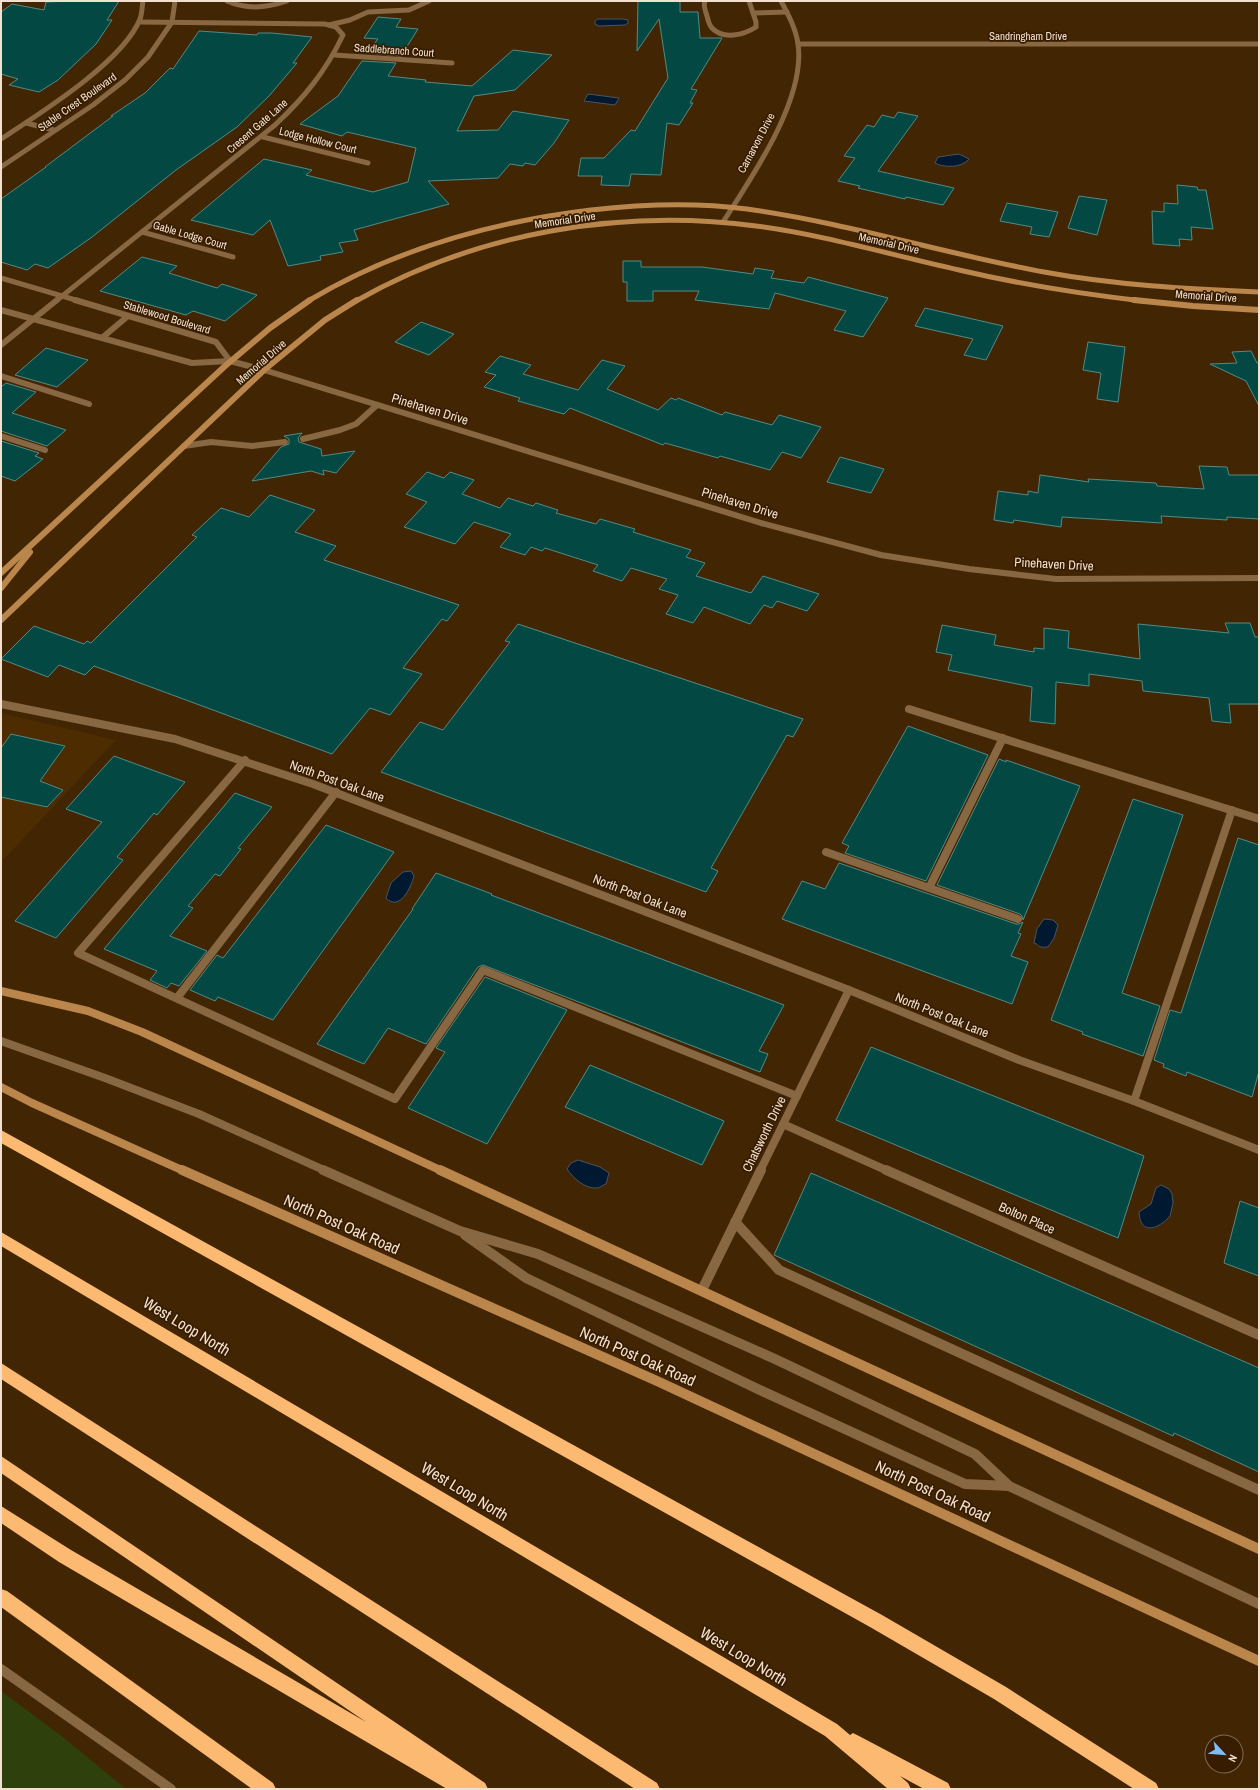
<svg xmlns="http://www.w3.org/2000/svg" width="1260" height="1790" viewBox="0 0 1260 1790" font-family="'Archivo Narrow',sans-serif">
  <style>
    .built { fill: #4c2c00 }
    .green { fill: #2e400c }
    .water { fill: #001830; stroke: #495460 }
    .building { fill: #034843; stroke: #518b85 }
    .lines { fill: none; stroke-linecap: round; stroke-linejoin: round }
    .service-far3 { stroke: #886743; stroke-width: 5 }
    .service-far2 { stroke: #886743; stroke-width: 6 }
    .service-far1 { stroke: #886743; stroke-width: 8 }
    .service { stroke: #886743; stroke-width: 10 }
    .minor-far3 { stroke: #886743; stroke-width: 5 }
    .minor-far2 { stroke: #886743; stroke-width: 6 }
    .minor-far1 { stroke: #886743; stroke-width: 8 }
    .minor { stroke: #886743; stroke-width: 10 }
    .tertiary { stroke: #886743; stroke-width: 8 }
    .secondary-far3 { stroke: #bb864c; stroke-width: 5 }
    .secondary-far2 { stroke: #bb864c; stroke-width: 6 }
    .secondary-far1 { stroke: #bb864c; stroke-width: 8 }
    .secondary { stroke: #bb864c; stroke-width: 10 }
    .motorway { fill: #fbb971; fill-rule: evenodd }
    .labels { text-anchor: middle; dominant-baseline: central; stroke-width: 3.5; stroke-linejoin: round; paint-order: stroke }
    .far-street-label { font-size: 11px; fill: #f3e1cf; stroke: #371c00 }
    .street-label { font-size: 13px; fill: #f3e1cf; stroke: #371c00 }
    .near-street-label { font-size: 16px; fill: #f3e1cf; stroke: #371c00 }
  </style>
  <rect width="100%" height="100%" fill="#422604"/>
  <path class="built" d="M1 713 116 740 1 862Z"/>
  <path class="green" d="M1 1691 64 1738 126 1789H1Z"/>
  <g class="water">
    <path d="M598 19H623L628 20V23L625 25 599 26 595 24V21Z"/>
    <path d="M588 94 619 98 615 105 584 101Z"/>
    <path d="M959 154 969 159C962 168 944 168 935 163L938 157Z"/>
    <path d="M411 871 414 876C411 887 400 912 386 898L391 883 403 872Z"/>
    <path d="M1044 919 1053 920 1058 925 1054 938 1048 947C1036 948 1041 945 1034 943L1037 929Z"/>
    <path d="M578 1160 600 1167 609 1173 606 1184C603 1185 599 1188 597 1188 585 1189 573 1178 567 1169L571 1163Z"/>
    <path d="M1161 1185 1169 1189 1172 1194 1173 1203 1170 1216C1159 1229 1140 1236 1139 1212L1151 1204 1156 1188Z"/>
  </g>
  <g class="building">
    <path d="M71 1H119L107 20H112L96 44 58 80 39 92 9 85 18 79 1 74V12L12 4 44 10 46 2Z"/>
    <path d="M638 1H680V12H698L700 38H722L691 89 697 90 690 103H693L679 125 667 123 661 175 631 174 629 186 601 185 602 176H578L581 158H604L631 130 635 131 668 78 659 19 637 51Z"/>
    <path d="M378 17 401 19 396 27 418 29 401 56 367 53 378 39 364 38Z"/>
    <path d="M199 31 257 35 258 33H272L312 37 293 63H297L269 96 237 127 176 170 92 237 48 268 35 264 27 270 1 262V199L46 167H45L113 116H111L145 93 170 68 173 69Z"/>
    <path d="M513 50 552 55 515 90 474 96 457 131 498 130 513 111 569 120 554 143 535 165 525 163 523 166 510 164 498 178 428 181 449 204 354 230 358 240 339 243 343 252 320 256 321 260 288 266 270 220 253 235 191 220 264 159 312 170 306 175 373 192 408 182 416 148 347 132 342 136 300 124 338 96 362 61 396 63 388 76 426 80 425 82 472 86Z"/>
    <path d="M898 112 918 116 878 171 954 188 943 205 906 197 905 199 858 188 860 186 838 181 855 158 844 156 867 125 874 127 882 115 894 118Z"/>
    <path d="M1177 185 1197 187 1198 190H1206L1213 229 1191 227 1192 240 1179 239 1180 246 1153 244 1152 211 1164 212V203L1178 204Z"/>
    <path d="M1079 196 1107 200 1097 235 1068 228Z"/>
    <path d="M1007 203 1058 212 1049 237 1030 234 1032 227 1000 221Z"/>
    <path d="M142 257 177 266 169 273 217 288 222 284 257 295 225 321 193 311 186 315 100 291Z"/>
    <path d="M623 261H641V267H702L753 274 755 268 774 271 771 278 804 283 808 277 888 298 863 337 834 330 846 311 775 293 769 309 695 300 699 291H653V301H627V282H623Z"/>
    <path d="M925 308 1003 326 986 360 964 355 973 339 915 326Z"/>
    <path d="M421 322 454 334 429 355 395 342Z"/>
    <path d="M1088 342 1125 347 1118 402 1097 399 1101 373 1083 370Z"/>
    <path d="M46 348 88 360 57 387 15 375Z"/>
    <path d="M1251 351 1257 363H1259V406L1246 381 1210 364 1237 363 1232 352Z"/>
    <path d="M500 356 531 365 523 374 578 390 602 360 625 366 607 389 658 410 671 398 676 400 678 398 722 415 725 412 772 425 779 415 821 427 801 458 782 452 770 470 720 456 718 458 665 443 663 445 570 408 564 414 518 401 520 398 484 387 496 375 485 372Z"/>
    <path d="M6 383 36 392 12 413 66 430 47 446 1 431V387Z"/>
    <path d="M302 433 298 438 299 442 321 449 322 456 355 451 336 473 323 470 324 475 311 471 252 481 281 447 289 444V439L284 436Z"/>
    <path d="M1 441 39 453 35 456 43 459 15 481 1 476Z"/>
    <path d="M840 457 884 469 871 493 827 482Z"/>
    <path d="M1199 466 1227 467 1229 475H1259V519L1227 517V520L1161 516 1162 523 1062 517 1061 527 1014 520 1013 523 994 520 998 491 1028 495V491L1038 493 1040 475 1089 482 1088 479 1156 483 1157 486 1204 489Z"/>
    <path d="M427 472 444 478 450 472 474 480 462 494 500 508 508 498 533 506 536 503 558 510 556 513 596 524 600 519 635 529 633 532 691 550 686 557 705 563 696 576 751 593 763 576 819 594 807 611 777 601 772 608 764 605 750 624 704 607 693 623 666 614 678 595 659 589 667 579 631 568 622 581 593 571 598 565 545 548 542 551 531 547 525 555 500 547 511 534 474 522 455 544 404 527 427 502 406 494Z"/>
    <path d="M270 495 315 510 295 532 336 546 324 560 459 605 447 621 442 619 403 668 422 674 390 715 370 708 332 754 94 666 85 675 59 665 48 677 1 659 34 626 84 644 87 641 91 643 197 537 192 535 221 508 249 517Z"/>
    <path d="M1225 623H1250L1255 637H1259V704H1229L1231 723 1212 721 1209 698 1143 691 1142 681 1089 674V686L1056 682 1055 724 1030 721 1032 687 948 670 952 655 936 652 942 625 996 635 994 645 1034 652V648L1044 649V628L1069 631 1068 648 1140 659 1138 624 1229 633Z"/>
    <path d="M518 624 803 719 793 737 787 735 711 868 718 871 706 892 381 772 420 722 443 730 510 642 505 641Z"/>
    <path d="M908 726 988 755 926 881 845 853 849 846 842 843Z"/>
    <path d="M11 734 65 746 40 781 63 790 47 807 1 797V748Z"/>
    <path d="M114 756 185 782 157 815 154 813 117 857 123 860 56 938 15 921 102 822 66 809Z"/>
    <path d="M999 759 1006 762V760L1080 786 1023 920 1022 916 1020 914 937 885Z"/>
    <path d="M235 793 272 807 238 848 241 849 220 876 215 874 188 906 193 908 170 936 207 951 179 986 171 983 167 988 150 980 157 971 104 949Z"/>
    <path d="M1133 799 1183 815 1122 993 1160 1006 1143 1056 1082 1034 1083 1032 1051 1020Z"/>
    <path d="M326 825 394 852 273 1020 218 997 215 1001 190 990 217 955 223 958Z"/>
    <path d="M1238 838 1259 845V1071L1252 1097 1187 1072 1186 1076 1163 1067 1164 1064 1154 1060 1170 1010 1181 1013Z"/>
    <path d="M839 863 1016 924H1019L1023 922 1018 933 1021 934 1011 956 1028 962 1012 1004 782 919 802 881 825 889Z"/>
    <path d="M436 873 492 894 491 895 784 1005 759 1051 768 1054 760 1072 483 965 478 967 426 1044 388 1028 364 1064 317 1044 413 909H412Z"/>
    <path d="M485 977 567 1010 487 1144 408 1108 445 1052 436 1048Z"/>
    <path d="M871 1047 1144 1156 1118 1238 836 1120Z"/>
    <path d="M590 1065 724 1121 702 1165 565 1107Z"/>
    <path d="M811 1173 1259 1368V1472L1174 1433 1173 1436 774 1255Z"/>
    <path d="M1240 1201 1259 1208V1276L1224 1263Z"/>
  </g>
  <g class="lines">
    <g class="service-far3">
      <path d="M227 1C247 10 267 8 287 1"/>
      <path d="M705 1C703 6 705 8 706 13 708 18 708 24 712 28 723 40 744 35 756 27V22L749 1"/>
      <path d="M753 13 787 12"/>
      <path d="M329 25 350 20 368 12 409 10 429 1"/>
    </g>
    <g class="service-far2">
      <path d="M1 376 89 404"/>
      <path d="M1 436 45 450"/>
      <path d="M303 439 340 430 356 424 377 405"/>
      <path d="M184 446 211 442 252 446 285 442"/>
    </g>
    <g class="service-far1">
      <path d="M909 709 1259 819"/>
      <path d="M245 760 78 953 395 1099 483 970 797 1096"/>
      <path d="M826 852 1018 919"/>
      <path d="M930 886 1003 738"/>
      <path d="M177 998 336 792"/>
      <path d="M1 1041 105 1078 199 1114 326 1171"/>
      <path d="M1134 1101 1232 810"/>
    </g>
    <g class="service">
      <path d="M323 1170 460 1231 538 1254 775 1359 975 1454 1009 1486 1259 1604"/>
      <path d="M735 1222 779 1270 1259 1490"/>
      <path d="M465 1235 526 1278 762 1391 965 1484 1009 1486"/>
      <path d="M1 1669 171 1789"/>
    </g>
    <g class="minor-far3">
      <path d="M798 44H1259"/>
      <path d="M335 55 452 63"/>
      <path d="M26 123 54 130"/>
      <path d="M263 137 368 163"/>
      <path d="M1 139C39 114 123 62 140 19 142 14 142 7 143 1"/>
      <path d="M1 167 93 105 125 80 148 57 172 22 175 1"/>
      <path d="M723 222C752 177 806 99 798 44 796 29 788 14 781 1"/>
      <path d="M142 232 233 257"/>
      <path d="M1 278 79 301"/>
      <path d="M56 301 275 125C304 98 326 71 343 35L336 27 325 24 139 22"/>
    </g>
    <g class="minor-far2">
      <path d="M75 300 216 342 230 361"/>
      <path d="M1 310 192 363 230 361 264 370 761 523 881 555 969 569 1056 579 1259 578"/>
      <path d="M103 337 128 316"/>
      <path d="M1 345 57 300"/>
    </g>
    <g class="minor-far1">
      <path d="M783 1124 888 1171"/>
      <path d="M760 1171 849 990"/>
    </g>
    <g class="minor">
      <path d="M886 1170 1259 1335"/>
      <path d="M702 1290 761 1170"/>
    </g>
    <path class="tertiary" d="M1 704 175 739 313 784 849 990 1019 1060 1134 1101 1259 1150"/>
    <g class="secondary-far3">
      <path d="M308 301C395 249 491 222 591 210 643 204 694 202 747 209 848 223 945 254 1044 272 1115 285 1187 289 1259 292"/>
      <path d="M356 301C475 233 620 208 756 226 825 235 891 255 959 270 1019 284 1081 294 1143 301"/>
    </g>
    <g class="secondary-far2">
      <path d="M1134 300 1193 306 1259 310"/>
      <path d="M1 573 224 367 270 328 310 300"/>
      <path d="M1 588 30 552"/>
      <path d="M1 620 264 370 325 320 357 300"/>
    </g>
    <g class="secondary-far1">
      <path d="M1 991 88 1011 142 1032 442 1171"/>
      <path d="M1 1087 32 1103 184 1171"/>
    </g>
    <g class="secondary">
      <path d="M182 1170 657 1381 1259 1661"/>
      <path d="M440 1170 1259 1549"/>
    </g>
    <g class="motorway">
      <path d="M1 1130 882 1615 1006 1687 1156 1783 1159 1789H1134L994 1699 870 1627 1 1143Z"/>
      <path d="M1 1232 837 1724 850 1735 853 1733 859 1736 948 1783 951 1789H924L900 1776 908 1783 911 1789H888L825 1736 1 1246Z"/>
      <path d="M1 1363 657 1783 660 1789H635L1 1379Z"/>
      <path d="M1 1456 485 1783 488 1789H447L59 1562 1 1523V1506L71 1550 366 1722 1 1473Z"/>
      <path d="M1 1589 7 1591 273 1783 276 1789H252L1 1607Z"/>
    </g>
  </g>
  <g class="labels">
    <g class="far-street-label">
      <text x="1028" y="36">Sandringham Drive</text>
      <text transform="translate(394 50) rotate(4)">Saddlebranch Court</text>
      <text transform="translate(77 102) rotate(-35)">Stable Crest Boulevard</text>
      <text transform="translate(257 126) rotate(-41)">Cresent Gate Lane</text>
      <text transform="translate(318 140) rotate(14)">Lodge Hollow Court</text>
      <text transform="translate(756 143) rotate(-62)">Carnarvon Drive</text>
      <text transform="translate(565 220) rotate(-8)">Memorial Drive</text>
      <text transform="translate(190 235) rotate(16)">Gable Lodge Court</text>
      <text transform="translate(889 243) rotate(13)">Memorial Drive</text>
      <text transform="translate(1206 296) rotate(4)">Memorial Drive</text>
      <text transform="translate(167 317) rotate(17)">Stablewood Boulevard</text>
      <text transform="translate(261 362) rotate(-41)">Memorial Drive</text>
    </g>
    <g class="street-label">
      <text transform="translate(430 409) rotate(17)">Pinehaven Drive</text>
      <text transform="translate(740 503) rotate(17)">Pinehaven Drive</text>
      <text transform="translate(1054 564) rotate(3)">Pinehaven Drive</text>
      <text transform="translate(337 781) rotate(20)">North Post Oak Lane</text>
      <text transform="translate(640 896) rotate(21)">North Post Oak Lane</text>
      <text transform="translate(942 1015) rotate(22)">North Post Oak Lane</text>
      <text transform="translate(764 1134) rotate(-64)">Chatsworth Drive</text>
      <text transform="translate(1027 1218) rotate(24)">Bolton Place</text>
    </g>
    <g class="near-street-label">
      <text transform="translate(342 1224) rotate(24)">North Post Oak Road</text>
      <text transform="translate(187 1326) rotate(31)">West Loop North</text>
      <text transform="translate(638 1356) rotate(24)">North Post Oak Road</text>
      <text transform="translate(465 1491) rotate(31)">West Loop North</text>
      <text transform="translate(933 1491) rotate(25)">North Post Oak Road</text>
      <text transform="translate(744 1656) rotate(31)">West Loop North</text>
    </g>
  </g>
  <rect width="1260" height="1790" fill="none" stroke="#f3e1cf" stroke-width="4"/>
  <g transform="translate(1224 1754) rotate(116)"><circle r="19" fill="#371c00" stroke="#826b53"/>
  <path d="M0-3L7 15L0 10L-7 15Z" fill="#7dbef9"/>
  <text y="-6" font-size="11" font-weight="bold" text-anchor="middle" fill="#f3e1cf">N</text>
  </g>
</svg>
